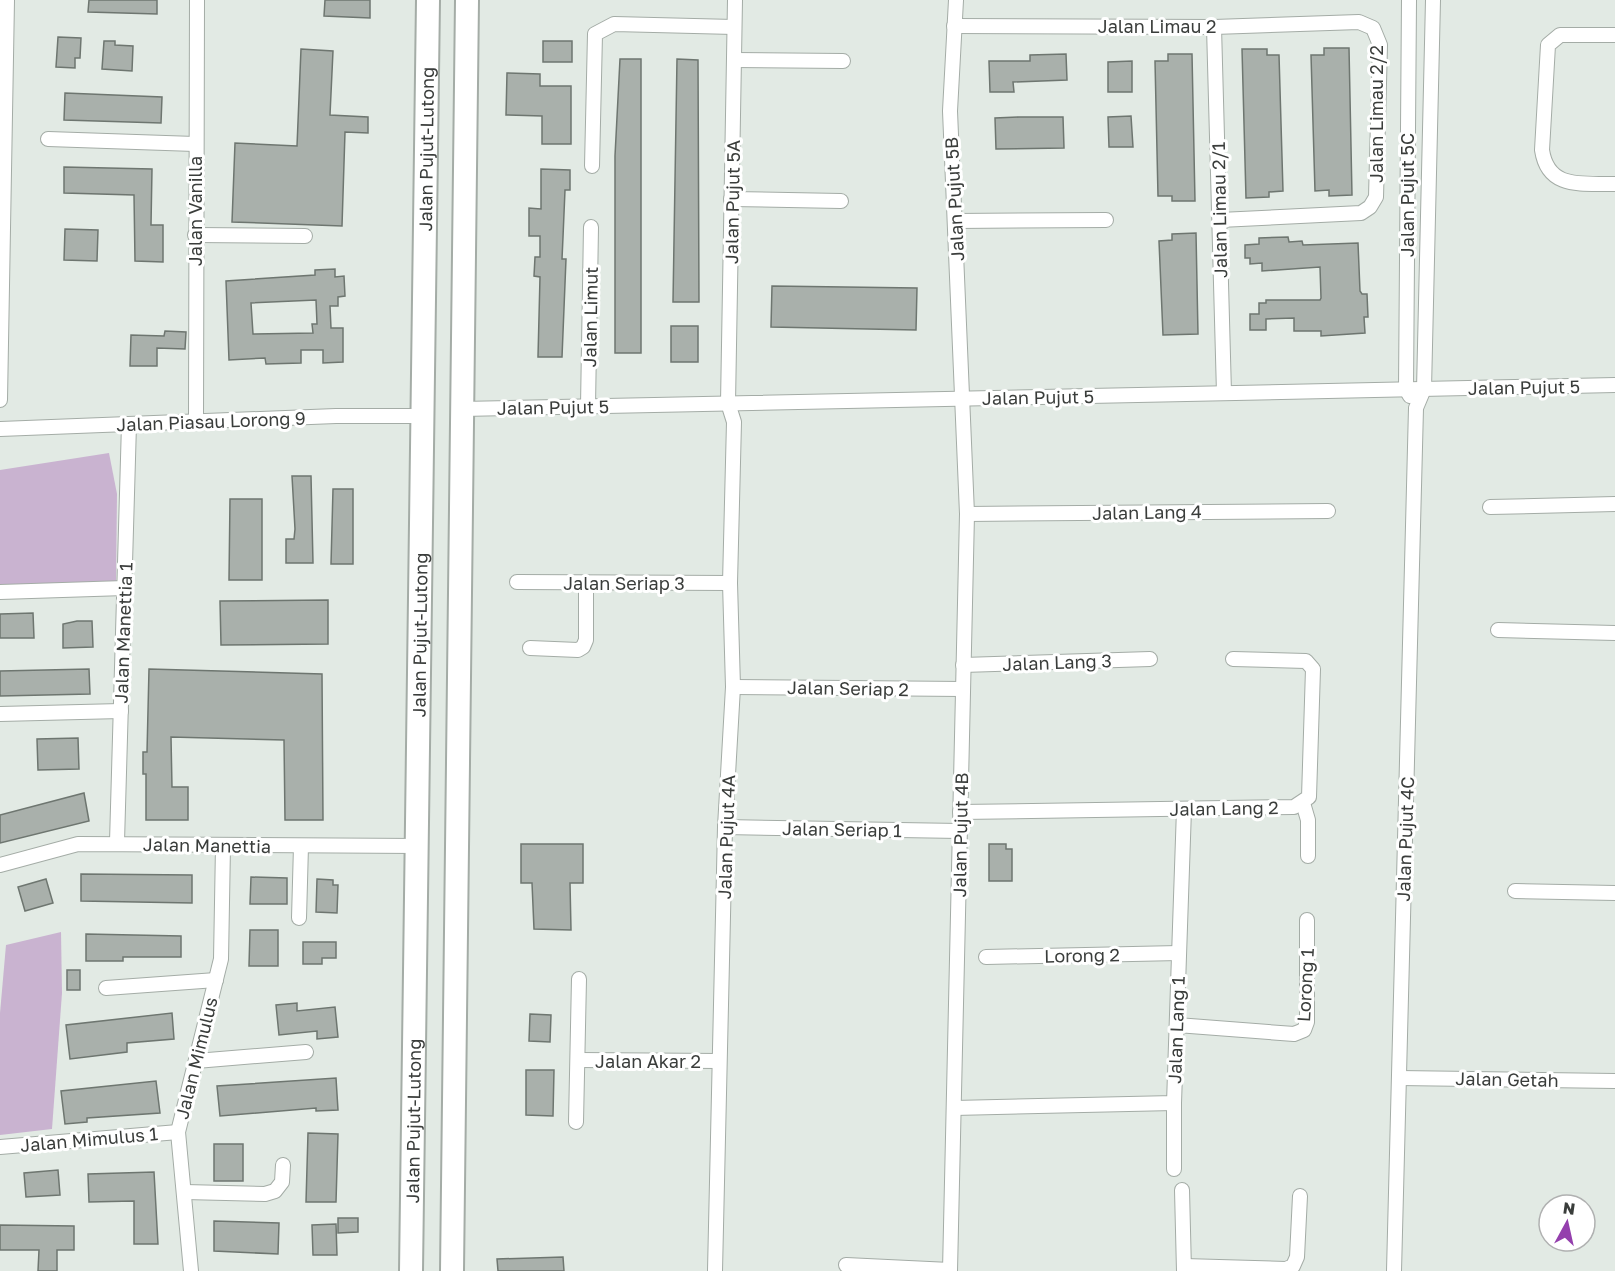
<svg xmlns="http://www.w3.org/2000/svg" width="1615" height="1271" viewBox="0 0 1615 1271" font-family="'Golos Text',sans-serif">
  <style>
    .green { fill: #c9b3d0 }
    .building { fill: #a9b0ab; stroke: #6e7670; stroke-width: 1.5; fill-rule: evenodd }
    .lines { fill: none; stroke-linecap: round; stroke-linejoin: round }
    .minor-casing { stroke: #a4aca6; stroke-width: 16 }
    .trunk-casing { stroke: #a4aca6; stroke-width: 26 }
    .minor { stroke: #fff; stroke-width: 14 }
    .trunk { stroke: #fff; stroke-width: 22 }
    .labels { text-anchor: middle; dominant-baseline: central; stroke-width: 6; stroke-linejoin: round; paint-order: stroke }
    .street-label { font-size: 18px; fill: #3a3d3b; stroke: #fff }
  </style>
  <rect width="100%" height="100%" fill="#e2eae4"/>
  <g class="green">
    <path d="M109 453 117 494 116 582 0 586V470Z"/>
    <path d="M61 932 62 993 52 1129 0 1135V1013L6 945Z"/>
  </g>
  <g class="building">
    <path d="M89 0H157V14L88 12Z"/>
    <path d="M325 0H370V18L324 16Z"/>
    <path d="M58 37 81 38 80 58H75V68L56 67Z"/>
    <path d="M104 41H115V45L133 46 132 71 102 69Z"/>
    <rect x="543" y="41" width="29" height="21"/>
    <path d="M1324 48H1349L1352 195 1329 196V190L1315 191 1311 55H1324Z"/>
    <path d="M301 49 333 51 330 115 368 117V133L345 132 342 226 232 222 235 143 297 146Z"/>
    <path d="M1242 49H1267V55H1279L1283 191 1269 192V197L1246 198Z"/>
    <path d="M1066 54 1067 80 1013 82 1014 92H990L989 61H1030V55Z"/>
    <path d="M1168 54H1192L1195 201H1172V196H1158L1155 61H1168Z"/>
    <path d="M620 59H641V353H615V156Z"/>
    <path d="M677 59 698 60 699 302H673Z"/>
    <path d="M1132 61V92H1108V62Z"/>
    <path d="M507 73 540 74V86H571V144H542V116L506 115Z"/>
    <path d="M65 93 162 97 161 123 64 120Z"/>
    <path d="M1131 116 1133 147H1109L1108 117Z"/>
    <path d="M1019 117H1063L1064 148 996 149 995 118Z"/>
    <path d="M64 167 152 169 151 225H163V262L135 261 134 195 64 193Z"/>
    <path d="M541 169 570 170V190H565L563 237 562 259H566L562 357H538L540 277 534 276 535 257H540V236H529V208L541 209Z"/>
    <path d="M65 229 98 230 97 261 64 260Z"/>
    <path d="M1196 233 1198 334 1163 335 1159 241 1172 240V234Z"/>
    <path d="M1288 237 1289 242 1302 241 1303 245 1358 243 1360 291 1362 294H1367L1368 317H1364L1365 333 1321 336V331H1294V318L1266 319V330H1250V314H1259V303H1266V300H1320L1321 298 1320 267 1262 271V263L1250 264V258H1245V245L1259 244V238Z"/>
    <path d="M335 269V277L344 276 345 296 338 297V306H330L331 328H343V362L323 363V350H301V363L266 364 265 358 229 360 226 281 315 275V270ZM316 300 317 324H312L313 333 253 334 251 303Z"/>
    <path d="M772 286 917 288 916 330 771 327Z"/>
    <rect x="671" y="326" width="27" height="36"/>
    <path d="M165 331 186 332 185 349 157 348V366H130L131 335 164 336Z"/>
    <path d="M292 476H311L313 563H286V539H294L295 529Z"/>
    <path d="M333 489H353V564H331Z"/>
    <path d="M230 499H262V580H229Z"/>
    <path d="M328 600V644L221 645 220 601Z"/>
    <path d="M33 613 34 638H0V614Z"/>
    <path d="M77 621H92L93 647 63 648V624Z"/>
    <path d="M89 669 90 694 0 696V671Z"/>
    <path d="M149 669 322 674 323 820H285L284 740 171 737 172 787H188V820H146V774H143V752H147Z"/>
    <path d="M78 738 79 769 38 770 37 739Z"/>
    <path d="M84 793 89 821 0 843V815Z"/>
    <path d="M521 844H583V883H570L571 930 534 929 532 883H521Z"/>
    <path d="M989 844H1006V849H1012V881H989Z"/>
    <path d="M81 874 192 875V903L81 901Z"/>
    <path d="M251 877 287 878V904H250Z"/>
    <path d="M46 879 53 903 25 911 18 887Z"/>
    <path d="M317 879 333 880V885H338L337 913 316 912Z"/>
    <path d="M250 930H278V966H249Z"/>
    <path d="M86 934 181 936V957H123V961H86Z"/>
    <path d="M303 942H336V958H322V964H303Z"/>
    <rect x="67" y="970" width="13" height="20"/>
    <path d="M297 1003V1011L335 1007 338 1037 317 1039V1031L279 1035 276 1005Z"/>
    <path d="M172 1013 174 1039 127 1043V1052L70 1059 66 1025Z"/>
    <path d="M530 1014 551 1015 550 1042 529 1041Z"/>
    <path d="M526 1070H554L553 1116 526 1115Z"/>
    <path d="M336 1078 338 1110 316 1111V1108L220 1116 217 1086Z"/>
    <path d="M156 1081 160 1113 87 1118V1122L65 1124 61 1091Z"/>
    <path d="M308 1133 338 1134 336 1202H306Z"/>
    <rect x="214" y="1144" width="29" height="37"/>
    <path d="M58 1170 60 1195 26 1197 24 1173Z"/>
    <path d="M154 1172 158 1244H134V1201L89 1202 88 1174Z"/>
    <path d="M338 1218H358V1232L338 1233Z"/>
    <path d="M214 1221 279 1223 278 1254 214 1251Z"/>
    <path d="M336 1224 337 1255H313L312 1225Z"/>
    <path d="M0 1225 74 1226V1250H57V1271H38L39 1250H0Z"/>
    <path d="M563 1257 564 1271H498L497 1259Z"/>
  </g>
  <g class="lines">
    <g class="minor-casing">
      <g id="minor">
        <path d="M1409 0 1406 389 1410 396"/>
        <path d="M954 26 1214 27 1359 22 1373 28 1380 45 1376 197 1370 207 1361 213 1220 220"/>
        <path d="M1214 27 1224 393"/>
        <path d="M1615 35H1560L1548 45 1542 150C1548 190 1582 183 1615 184"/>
        <path d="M734 60 843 61"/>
        <path d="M48 139 195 144"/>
        <path d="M592 166 595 34 614 24 734 27"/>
        <path d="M731 199 841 201"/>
        <path d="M955 221 1106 220"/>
        <path d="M195 235 305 236"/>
        <path d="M0 400 7 0"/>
        <path d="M588 406 591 227"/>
        <path d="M462 409 1615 385"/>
        <path d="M196 421 197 0"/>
        <path d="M0 429 336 416H422"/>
        <path d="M1490 507 1615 504"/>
        <path d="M967 514 1328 511"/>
        <path d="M517 582 730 583"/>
        <path d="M0 592 125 588"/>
        <path d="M1498 630 1615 633"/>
        <path d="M530 648 578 650 583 647 586 640V582"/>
        <path d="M963 665 1150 659"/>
        <path d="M733 687 963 689"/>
        <path d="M0 714 121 711"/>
        <path d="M1303 803 1308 820V856"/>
        <path d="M960 812 1294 807 1309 797 1313 669 1306 661 1233 659"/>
        <path d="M725 827 960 831"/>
        <path d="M117 842 129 424"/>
        <path d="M0 865 78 844 418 846"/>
        <path d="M1515 891 1615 893"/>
        <path d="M299 918 301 846"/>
        <path d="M986 957 1179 953"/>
        <path d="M106 988 216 980"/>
        <path d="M1177 1025 1294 1034 1304 1030 1307 1022V920"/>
        <path d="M578 1060 719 1061"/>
        <path d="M196 1061 306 1052"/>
        <path d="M1399 1078 1615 1081"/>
        <path d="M954 1108 1174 1103 1184 809"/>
        <path d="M576 1122 579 979"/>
        <path d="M0 1147 178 1132"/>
        <path d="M1174 1169V1103"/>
        <path d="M1182 1190 1184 1271"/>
        <path d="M185 1192 265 1194 275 1191 282 1182 283 1165"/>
        <path d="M846 1265 950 1270"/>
        <path d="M1184 1266 1286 1269 1293 1266 1297 1257 1300 1196"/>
        <path d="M191 1271 178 1132 221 959 223 846"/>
        <path d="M715 1271 725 827 733 687 730 583 734 422 728 403 735 0"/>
        <path d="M950 1271 967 514 950 111 956 0"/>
        <path d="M1394 1271 1416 408 1424 389 1433 0"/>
      </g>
    </g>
    <g class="trunk-casing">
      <g id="trunk">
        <path id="s1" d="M411 1271 428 0"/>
        <path d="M452 1271 467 0"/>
      </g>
    </g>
    <use href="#minor" class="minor"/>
    <use href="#trunk" class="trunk"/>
  </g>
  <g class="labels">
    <g class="street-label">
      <text x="1157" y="26">Jalan Limau 2</text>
      <text transform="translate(1376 114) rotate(-90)">Jalan Limau 2/2</text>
      <text stroke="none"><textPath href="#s1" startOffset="1122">Jalan Pujut-Lutong</textPath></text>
      <text transform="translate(1407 195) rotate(-90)">Jalan Pujut 5C</text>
      <text transform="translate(954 199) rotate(-93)">Jalan Pujut 5B</text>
      <text transform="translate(732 202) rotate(-89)">Jalan Pujut 5A</text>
      <text transform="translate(1219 210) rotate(-91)">Jalan Limau 2/1</text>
      <text transform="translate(195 211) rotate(-90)">Jalan Vanilla</text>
      <text transform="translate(590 317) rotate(-89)">Jalan Limut</text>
      <text transform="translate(1524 387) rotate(-1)">Jalan Pujut 5</text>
      <text transform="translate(1038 397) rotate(-1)">Jalan Pujut 5</text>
      <text transform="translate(553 407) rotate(-1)">Jalan Pujut 5</text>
      <text transform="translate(211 421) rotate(-2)">Jalan Piasau Lorong 9</text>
      <text transform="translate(1147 512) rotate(-1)">Jalan Lang 4</text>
      <text x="624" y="583">Jalan Seriap 3</text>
      <text transform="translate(123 633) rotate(-88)">Jalan Manettia 1</text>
      <text stroke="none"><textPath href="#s1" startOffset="636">Jalan Pujut-Lutong</textPath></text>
      <text transform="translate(1057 662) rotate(-2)">Jalan Lang 3</text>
      <text transform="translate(848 688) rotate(1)">Jalan Seriap 2</text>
      <text transform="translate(1224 808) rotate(-1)">Jalan Lang 2</text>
      <text transform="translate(842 829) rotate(1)">Jalan Seriap 1</text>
      <text transform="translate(960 835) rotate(-89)">Jalan Pujut 4B</text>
      <text transform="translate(726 837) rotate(-88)">Jalan Pujut 4A</text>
      <text transform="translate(1405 839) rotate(-88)">Jalan Pujut 4C</text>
      <text transform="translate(207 845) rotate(1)">Jalan Manettia</text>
      <text transform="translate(1082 955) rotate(-1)">Lorong 2</text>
      <text transform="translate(1305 985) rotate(-87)">Lorong 1</text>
      <text transform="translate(1176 1030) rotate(-88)">Jalan Lang 1</text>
      <text transform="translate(196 1058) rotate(-76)">Jalan Mimulus</text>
      <text x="648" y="1061">Jalan Akar 2</text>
      <text transform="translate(1507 1079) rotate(1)">Jalan Getah</text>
      <text stroke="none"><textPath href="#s1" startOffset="150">Jalan Pujut-Lutong</textPath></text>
      <text transform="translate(89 1139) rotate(-5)">Jalan Mimulus 1</text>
    </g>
  </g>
  <g transform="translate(1567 1223) rotate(8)"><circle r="28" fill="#ffffff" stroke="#b0b1b1" stroke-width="1.5"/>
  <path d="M0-4.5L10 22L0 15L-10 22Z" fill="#943fad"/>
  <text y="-9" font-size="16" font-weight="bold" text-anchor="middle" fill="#3a3d3b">N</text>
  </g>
</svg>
